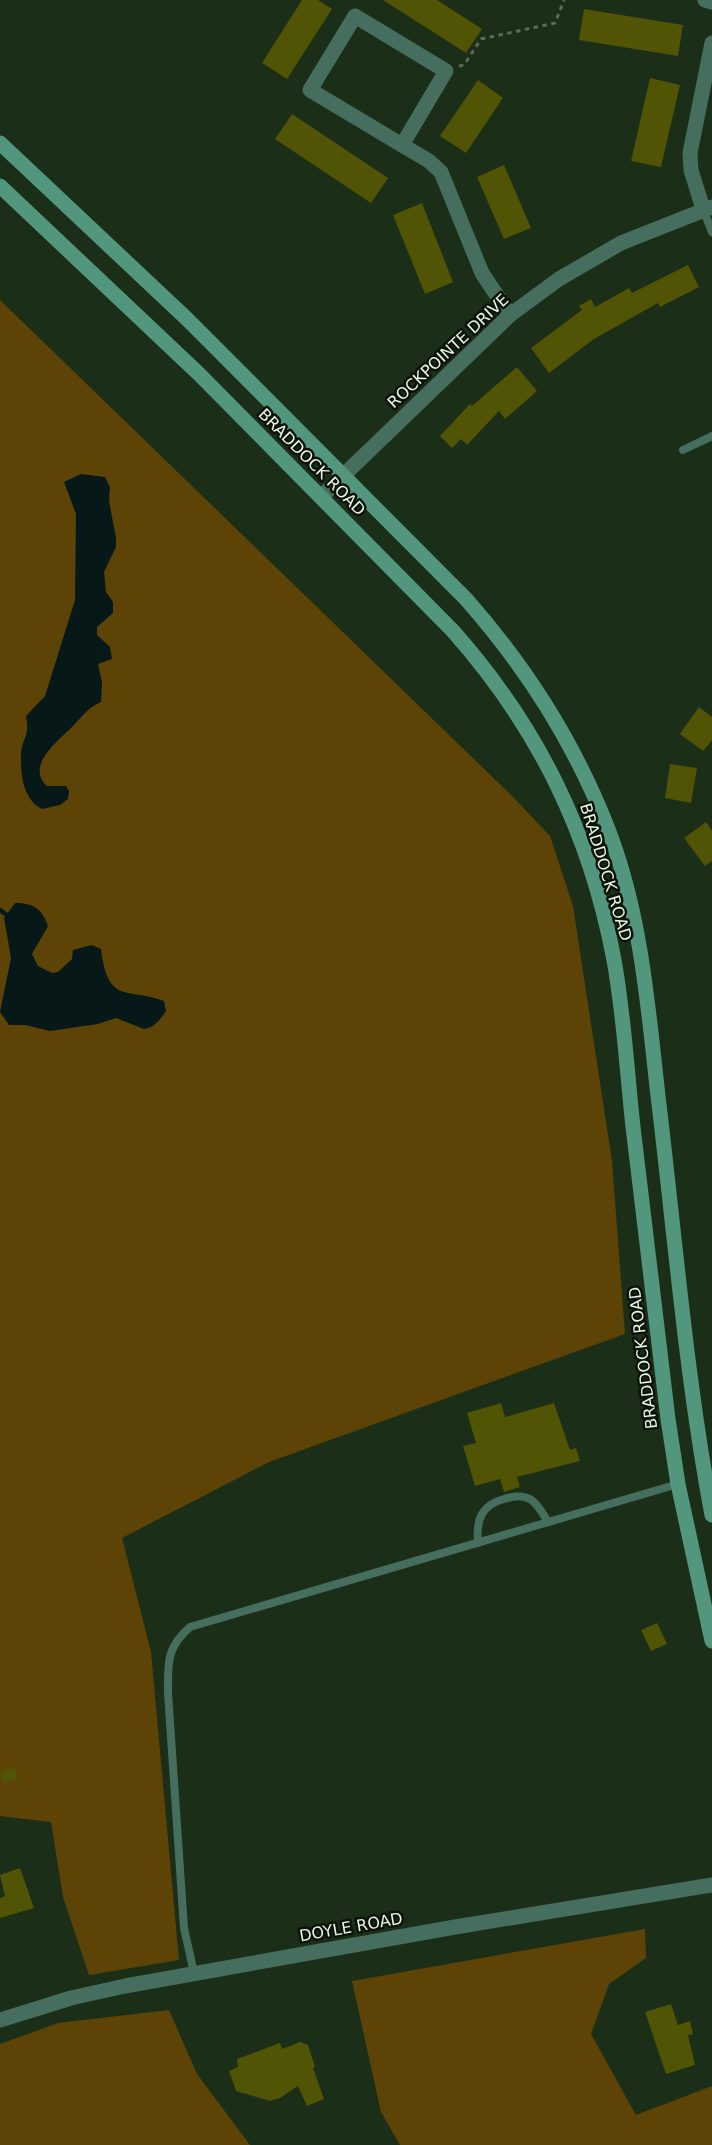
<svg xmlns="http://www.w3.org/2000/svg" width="712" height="2145" viewBox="0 0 712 2145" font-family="'DejaVu Sans',sans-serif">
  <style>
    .green { fill: #5d4406 }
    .water { fill: #071818 }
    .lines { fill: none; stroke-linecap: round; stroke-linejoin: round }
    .stream { stroke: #071818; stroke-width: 4.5 }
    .building { fill: #515305 }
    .path { stroke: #5a6b57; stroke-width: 3; stroke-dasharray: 4.5 4.5; stroke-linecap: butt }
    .service { stroke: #466e5f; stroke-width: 8 }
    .minor { stroke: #466e5f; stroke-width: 15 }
    .secondary { stroke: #53967e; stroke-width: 15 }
    .labels { text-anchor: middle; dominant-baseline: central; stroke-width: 5; stroke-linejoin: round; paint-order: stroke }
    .street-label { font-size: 16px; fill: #e8f4e5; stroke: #0c140a }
  </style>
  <rect width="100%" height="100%" fill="#1b2e17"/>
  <g class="green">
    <path d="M0 300 511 795 550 836 573 906 612 1161 625 1334 269 1462 122 1538 151 1652 179 1960 89 1975 63 1897 51 1822 0 1816Z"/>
    <path d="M645 1929 646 1958 609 1984 591 2034 636 2115 712 2086V2145H400L381 2112 352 1981Z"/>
    <path d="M169 2010 197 2074 250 2145H0V2044L58 2023Z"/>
  </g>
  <g class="water">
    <path d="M81 474 105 477 110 487 109 501 116 538V547L104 572 106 592 113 602V613L97 627V635L110 647 112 659 98 664 102 682 101 702C88 707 81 718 72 727 58 741 25 766 47 786H66L69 791 68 799 60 805 42 809C23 800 20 773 21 753 22 738 30 738 26 716L45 696 75 600 76 514 64 482Z"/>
    <path d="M15 903C34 903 42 909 48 926L32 954 38 966 52 973 58 972 72 959 73 950 92 945 101 949C108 1005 126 987 164 1001L166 1011C160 1020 155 1027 144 1029L116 1018 98 1024 50 1031 25 1025H9L0 1012 11 958 4 918Z"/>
  </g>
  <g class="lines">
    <path class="stream" d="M0 910 7 915"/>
  </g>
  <g class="building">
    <path d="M302 0H318L332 9 287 79 262 63Z"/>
    <path d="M383 0H437L482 29 466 53Z"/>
    <path d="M584 9 683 25 678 56 579 40Z"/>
    <path d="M650 78 680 85 661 167 631 161Z"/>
    <path d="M478 80 503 98 466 153 440 136Z"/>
    <path d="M292 114 388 178 371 203 275 139Z"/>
    <path d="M504 165 531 228 504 239 477 177Z"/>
    <path d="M422 203 453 282 425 294 393 215Z"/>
    <path d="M688 265 699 287 660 307 658 303 594 339 549 373 531 348 582 310 579 306 591 299 595 307 629 288 632 293Z"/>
    <path d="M517 367 537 391 505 419 499 411 467 445 461 439 452 448 440 436 470 404 472 406Z"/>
    <path d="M699 707 712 717V740L703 751 680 734Z"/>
    <path d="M670 764 697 768 691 803 665 798Z"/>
    <path d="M706 822 712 831V861L705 866 684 838Z"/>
    <path d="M501 1403 505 1417 554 1403 570 1450 576 1448 580 1461 517 1477 520 1487 504 1492 500 1479 475 1486 463 1446 476 1443 467 1413Z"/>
    <path d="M657 1623 667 1644 651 1651 641 1630Z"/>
    <path d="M15 1768 18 1779 3 1783 0 1772Z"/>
    <path d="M20 1868 34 1908 0 1918V1898L5 1896 0 1875Z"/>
    <path d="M671 2004 678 2025 690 2021 693 2034 688 2035 695 2065 666 2074 645 2012Z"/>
    <path d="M300 2042 308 2045 315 2067 313 2068 324 2099 307 2106 298 2086 280 2098 270 2101 236 2091 229 2071 238 2067 237 2059 280 2043 282 2049Z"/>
  </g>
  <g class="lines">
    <path class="path" d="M459 66 464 65 481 39 555 23 564 0"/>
    <g class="service">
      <path d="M703 209 712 232"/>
      <path d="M683 450 712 436"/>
      <path d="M478 1543C476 1520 481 1505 504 1499 529 1491 536 1501 548 1522"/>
      <path d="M194 1973 184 1928 168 1693C168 1663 166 1648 190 1627L678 1484"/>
    </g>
    <g class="minor">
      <path d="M705 0 712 2"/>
      <path d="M355 16 446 71 402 145 310 90Z"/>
      <path d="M402 145 429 161 441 172 482 273 510 315"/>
      <path d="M703 209 691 170 690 153 712 43"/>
      <path d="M321 497 510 315 559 279 621 243 712 207"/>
      <path d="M0 2020 71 1998 125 1986 455 1927 712 1885"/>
    </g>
    <g class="secondary">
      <path d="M0 143 187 319 466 599C526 667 575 744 608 829 641 914 648 1006 658 1096 675 1236 686 1377 712 1515"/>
      <path d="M0 186 199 374 453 631C538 727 590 833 614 960 624 1015 627 1072 633 1127 645 1224 656 1322 668 1419L678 1484 712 1641"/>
    </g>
  </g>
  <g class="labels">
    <g class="street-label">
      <text transform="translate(448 351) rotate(-43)">ROCKPOINTE DRIVE</text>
      <text transform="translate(312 462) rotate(45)">BRADDOCK ROAD</text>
      <text transform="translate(606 872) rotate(73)">BRADDOCK ROAD</text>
      <text transform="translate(643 1358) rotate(-97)">BRADDOCK ROAD</text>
      <text transform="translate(351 1927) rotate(-10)">DOYLE ROAD</text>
    </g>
  </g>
</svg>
